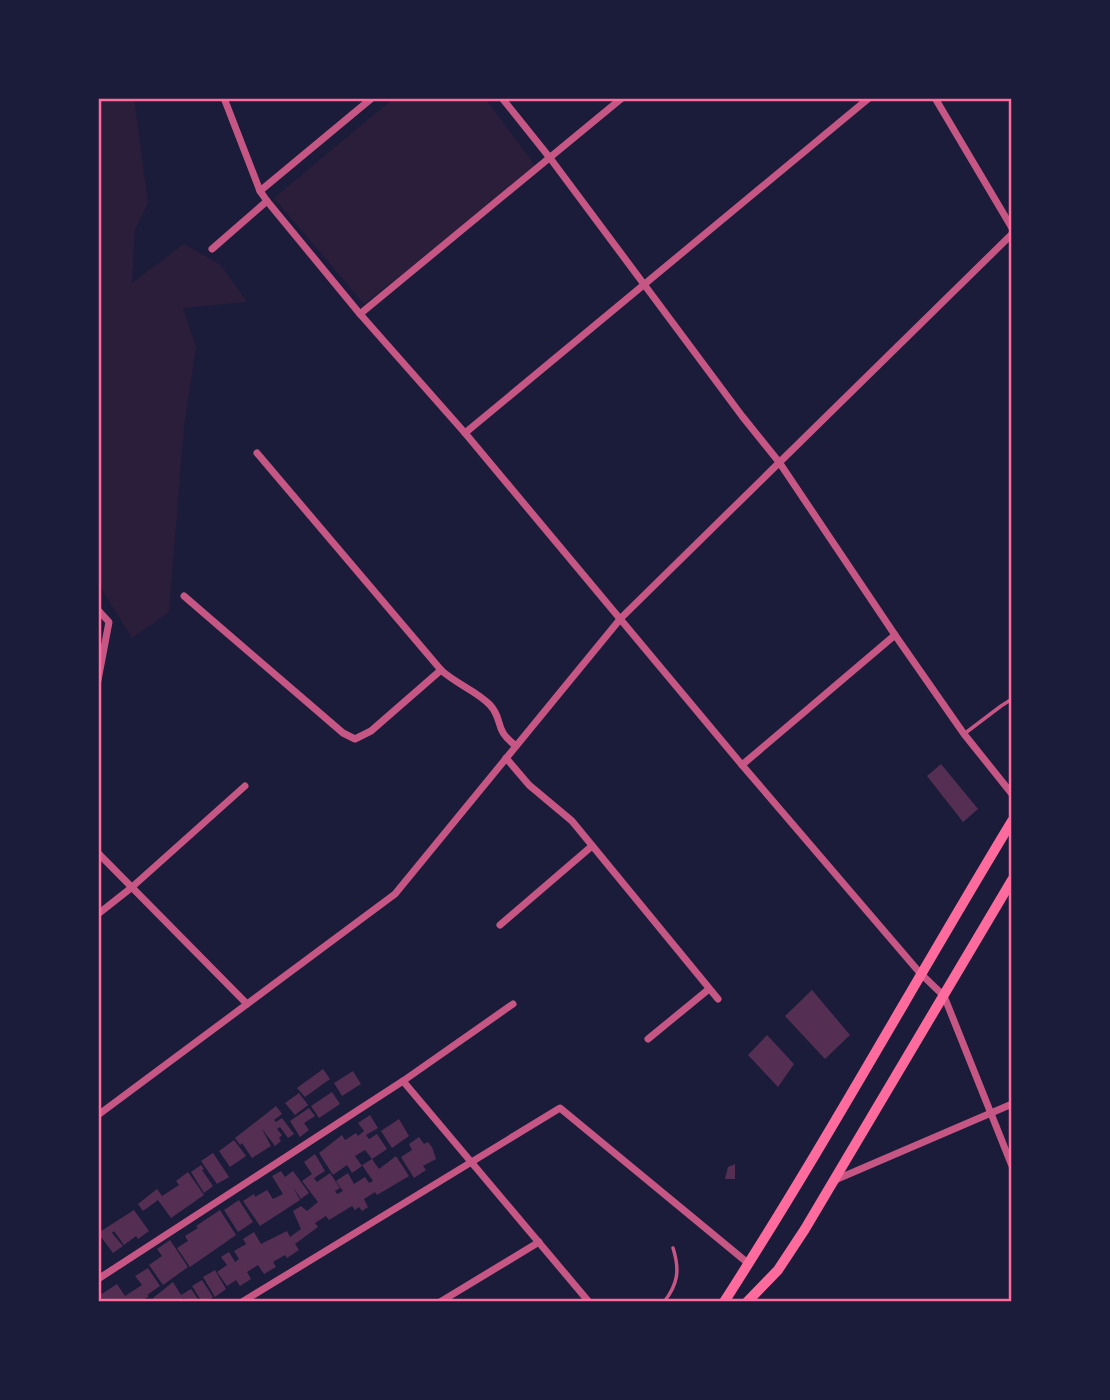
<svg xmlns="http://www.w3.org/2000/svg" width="1110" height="1400" viewBox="0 0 1110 1400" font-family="'Noto Serif',serif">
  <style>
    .green { fill: #2a1e3b }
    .building { fill: #542f53 }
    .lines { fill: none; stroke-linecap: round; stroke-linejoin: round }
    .service { stroke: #c65784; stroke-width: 3.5 }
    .minor { stroke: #c65784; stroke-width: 7 }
    .secondary { stroke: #ff6b9d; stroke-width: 10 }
    .neatline { fill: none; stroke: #ff6b9d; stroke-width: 2.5 }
  </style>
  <rect width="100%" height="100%" fill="#1b1b3a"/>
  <g class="green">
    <path d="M98 98H134L148 203 135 230 132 283 184 244 221 265 247 302 183 308 196 347 184 427 169 612 132 638 98 583Z"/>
    <path d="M394 98H485L537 168 364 304 274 198Z"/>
  </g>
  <g class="building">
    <path d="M941 764 978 809 963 822 927 776Z"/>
    <path d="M812 990 850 1035 825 1059 785 1016Z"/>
    <path d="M767 1035 794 1064 778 1087 748 1055Z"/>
    <path d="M323 1069 330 1079 305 1097 297 1088Z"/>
    <path d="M353 1071 361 1084 342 1096 334 1083Z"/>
    <path d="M332 1092 340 1104 319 1118 311 1106Z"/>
    <path d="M299 1093 308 1105 295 1115 285 1103Z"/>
    <path d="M276 1106 282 1114 274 1120 276 1122 282 1118 294 1134 288 1138 280 1127 277 1129 282 1135 279 1138 281 1141 275 1146 262 1129 271 1146 252 1158 242 1143 240 1145 235 1138Z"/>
    <path d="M309 1108 315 1116 304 1123 309 1130 300 1137 290 1121Z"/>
    <path d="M370 1115 378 1128 366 1135 369 1139 377 1134 387 1149 372 1159 379 1169 396 1156 409 1176 377 1195 375 1192 364 1199 368 1207 362 1211 359 1207 355 1210 352 1206 329 1220 326 1216 315 1223 318 1227 295 1244 299 1250 287 1258 285 1255 273 1262 276 1267 264 1274 258 1265 247 1272 251 1279 240 1286 236 1280 227 1286 217 1272 227 1265 221 1257 229 1252 235 1262 239 1259 234 1251 246 1244 243 1239 254 1232 261 1244 287 1231 290 1237 301 1229 293 1211 301 1206 307 1211 318 1202 302 1181 312 1174 304 1162 315 1154 325 1171 314 1178 317 1182 330 1173 340 1188 335 1191 337 1194 343 1191 336 1181 348 1173 354 1184 365 1177 369 1183 373 1181 362 1165 372 1159 365 1150 355 1156 362 1166 352 1173 347 1165 333 1175 319 1153 342 1135 345 1140 356 1133 358 1136 364 1131 358 1123Z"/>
    <path d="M399 1119 409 1136 392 1148 381 1131Z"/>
    <path d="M419 1137 424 1144 428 1142 432 1147 436 1159 423 1166 426 1170 414 1178 401 1157 412 1150 409 1144Z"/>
    <path d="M234 1140 246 1156 230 1167 219 1151Z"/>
    <path d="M213 1153 229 1177 217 1184 201 1161Z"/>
    <path d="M735 1164V1179H725L728 1167Z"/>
    <path d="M201 1165 204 1169 202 1170 213 1186 204 1193 191 1172Z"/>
    <path d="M281 1171 285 1177 293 1171 309 1193 301 1199 293 1187 300 1200 260 1226 243 1201 254 1194 255 1197 267 1190 273 1199 283 1194 272 1176Z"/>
    <path d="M188 1172 204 1195 171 1218 158 1200 143 1211 138 1204 157 1189 162 1196 179 1185 176 1181Z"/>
    <path d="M239 1200 253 1222 238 1232 224 1210Z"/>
    <path d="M134 1210 149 1231 138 1239 136 1236 124 1245 114 1231 112 1233 123 1246 113 1253 98 1233Z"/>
    <path d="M220 1210 236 1235 190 1267 177 1248 188 1241 185 1236 198 1228 196 1226Z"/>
    <path d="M170 1240 188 1267 163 1285 149 1265 162 1256 157 1249Z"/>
    <path d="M148 1268 160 1286 147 1295 149 1296 140 1302H104L100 1295 117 1284 125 1296 142 1285 135 1276Z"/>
    <path d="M215 1270 226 1289 215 1297 203 1277Z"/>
    <path d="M202 1280 213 1297 206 1302H202L192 1286Z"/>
    <path d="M173 1282 181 1295 191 1289 200 1302H186L184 1298 177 1302H155L153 1298Z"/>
  </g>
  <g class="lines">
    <g class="service">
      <path d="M964 734 1001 706 1012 699"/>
      <path d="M664 1302C678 1284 680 1270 673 1248"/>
    </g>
    <g class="minor">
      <path d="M224 98 260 191 267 201 360 314 465 433 742 765 920 973 944 996 1012 1166"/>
      <path d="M502 98 550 158 742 416 779 462 895 635 964 734 1012 794"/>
      <path d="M935 98 1012 228"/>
      <path d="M260 191 372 98"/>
      <path d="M212 249 267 201"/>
      <path d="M360 314 622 98"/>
      <path d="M465 433 869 98"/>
      <path d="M257 453 441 670C456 684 477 691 490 705 504 720 493 729 516 746"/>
      <path d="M184 596 343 733 355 739 371 731 441 670"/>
      <path d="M98 610 109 622 98 680"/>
      <path d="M506 758 529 785 572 821 718 999"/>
      <path d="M742 765 895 635"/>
      <path d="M98 853 247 1004"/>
      <path d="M98 914 131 888 245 786"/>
      <path d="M500 925 592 846"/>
      <path d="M648 1039 709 989"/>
      <path d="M403 1081 589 1302"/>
      <path d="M98 1115 395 894 621 618 1012 234"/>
      <path d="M835 1180 1012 1104"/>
      <path d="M98 1279 403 1081 513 1004"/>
      <path d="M242 1302 560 1108 749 1264"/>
      <path d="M440 1302 539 1242"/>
    </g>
    <g class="secondary">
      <path d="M724 1302C825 1145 915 981 1012 821"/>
      <path d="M747 1302 778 1270 805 1229 1012 880"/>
    </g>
  </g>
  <rect width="1110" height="1400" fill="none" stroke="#1b1b3a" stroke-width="200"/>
  <rect x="100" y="100" width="910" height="1200" class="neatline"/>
</svg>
